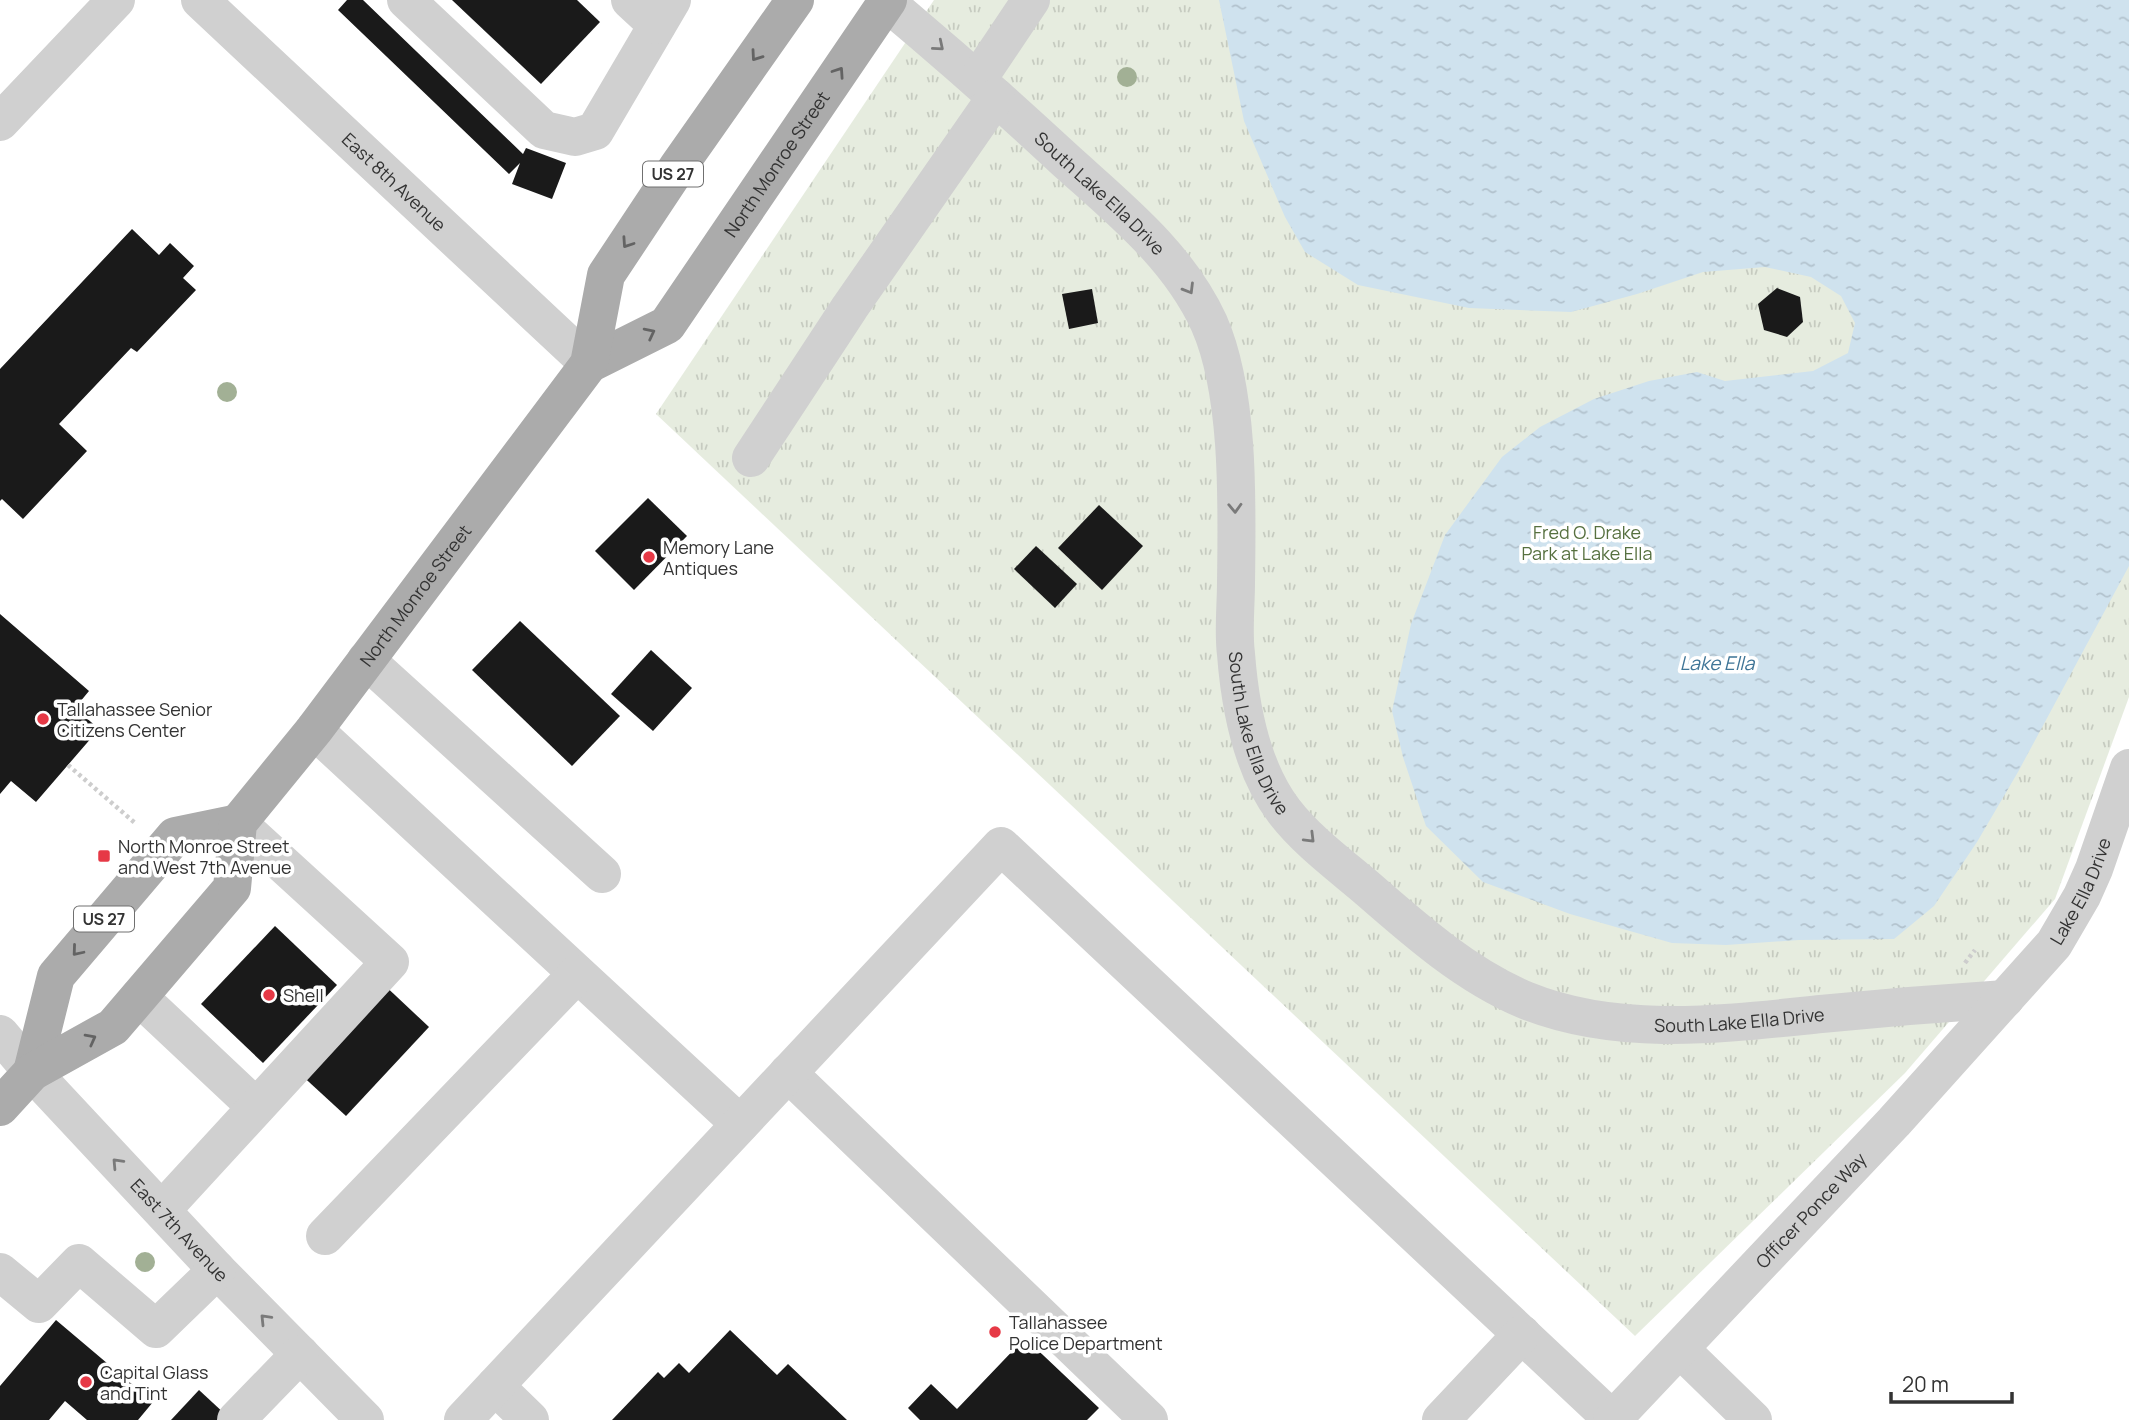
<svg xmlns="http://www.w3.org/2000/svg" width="2129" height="1420" viewBox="0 0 2129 1420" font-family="Manrope,sans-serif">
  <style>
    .park { fill: url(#park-tufts) }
    .water { fill: url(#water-ripples) }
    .building { fill: #1a1a1a }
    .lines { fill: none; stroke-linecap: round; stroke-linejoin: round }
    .path { stroke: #cdcdcd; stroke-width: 4.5; stroke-dasharray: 3.5 3.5; stroke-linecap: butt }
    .minor { stroke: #d0d0d0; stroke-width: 38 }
    .major { stroke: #ababab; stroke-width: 38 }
    .tree { fill: #a2b095 }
    .oneway { stroke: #7a7a7a }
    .oneway2 { stroke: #636363 }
    .poi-dot { fill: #e63946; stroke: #fff; stroke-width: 2.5 }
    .labels { text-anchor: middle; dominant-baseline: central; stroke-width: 7; stroke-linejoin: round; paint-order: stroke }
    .shield { fill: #fff; stroke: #707070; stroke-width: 2 }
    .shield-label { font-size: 16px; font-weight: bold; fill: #333 }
    .street-label { font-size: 18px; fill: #333; stroke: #fff }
    .park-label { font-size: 18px; fill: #56703f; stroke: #fff }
    .poi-label { font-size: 18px; fill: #333; stroke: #fff; text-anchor: start }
    .water-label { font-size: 19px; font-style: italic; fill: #3f7597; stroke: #fff }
  </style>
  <defs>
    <pattern id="park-tufts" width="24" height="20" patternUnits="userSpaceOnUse" patternTransform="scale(1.75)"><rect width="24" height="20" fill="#e6ecdf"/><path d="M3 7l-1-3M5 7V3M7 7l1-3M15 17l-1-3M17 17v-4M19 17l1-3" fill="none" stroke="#c6cbc0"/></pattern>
    <pattern id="water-ripples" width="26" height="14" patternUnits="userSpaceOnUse" patternTransform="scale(1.75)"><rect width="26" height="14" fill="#cfe2ee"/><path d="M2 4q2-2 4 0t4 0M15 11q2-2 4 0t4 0" fill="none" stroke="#b2c2cd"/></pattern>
  </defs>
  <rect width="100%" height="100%" fill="#fff"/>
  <path class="park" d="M934 0H2129V697L2055 899 1905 1073 1635 1336 656 414Z"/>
  <path class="water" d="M1219 0H2129V566L2018 772 1977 842 1934 906 1894 939 1799 940 1726 945 1672 943 1570 914 1483 882 1426 826 1403 757 1392 711 1411 624 1445 535 1502 457 1540 427 1594 399 1649 381 1697 372 1725 381 1813 371 1848 353 1855 323 1841 296 1811 277 1765 267 1703 272 1637 294 1571 312 1469 308 1358 285 1305 252 1285 217 1244 121Z"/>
  <g class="building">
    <path d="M347 0H363L523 154 526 148 566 163 552 199 512 184 520 163 509 174 338 10Z"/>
    <path d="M452 0H577L600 22 541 84Z"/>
    <path d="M132 229 159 255 170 243 194 266 183 278 196 290 137 352 131 348 59 424 87 451 23 519 2 499 0 501V369Z"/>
    <path d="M1777 288 1800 297 1803 322 1787 337 1764 330 1758 304Z"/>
    <path d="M1092 289 1098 323 1069 329 1062 294Z"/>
    <path d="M648 498 687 536 634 590 595 551Z"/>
    <path d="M1099 505 1143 546 1102 590 1058 548Z"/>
    <path d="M1036 546 1077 584 1055 608 1014 569Z"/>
    <path d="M0 614 89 691 75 708 99 729 36 802 11 781 0 794Z"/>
    <path d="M520 621 620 716 572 766 472 670Z"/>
    <path d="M651 650 692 688 653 731 611 694Z"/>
    <path d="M275 926 337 985 263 1063 201 1004Z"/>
    <path d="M380 981 429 1027 346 1116 297 1071Z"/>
    <path d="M56 1320 153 1402 138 1420H87L65 1401 49 1420H0V1386Z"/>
    <path d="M730 1330 777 1375 788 1364 847 1420H612L658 1372 664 1378 679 1363 689 1373Z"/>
    <path d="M1025 1338 1099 1408 1087 1420H920L908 1408 931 1384 957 1409Z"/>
    <path d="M199 1390 226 1415 221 1420H171Z"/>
  </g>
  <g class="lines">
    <g class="path">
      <path d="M68 765 135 823"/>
      <path d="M1965 963 1975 950"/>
    </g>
    <g class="minor">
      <path id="s1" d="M200 0 589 364"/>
      <path d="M406 0 544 130 575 137 595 131 672 0"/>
      <path d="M630 0 657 25"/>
      <path id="s2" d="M886 2C947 53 1006 105 1064 159 1118 208 1178 255 1209 323 1240 393 1237 506 1236 583 1236 606 1233 631 1236 654 1240 706 1252 769 1284 811 1307 841 1340 865 1368 889 1416 931 1466 975 1525 1000 1618 1038 1724 1024 1821 1014 1882 1008 1943 1003 2005 999"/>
      <path d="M978 79 1031 0"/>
      <path d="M0 122 116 0"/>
      <path d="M751 458 850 307 996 97"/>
      <path d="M366 660 602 874"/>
      <path d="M314 730 740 1124"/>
      <path d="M139 997 256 1107"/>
      <path id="s3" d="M0 1034 32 1072 217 1270 365 1420"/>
      <path d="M788 1073 1149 1420"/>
      <path d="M162 1210 390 962 238 823"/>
      <path d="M325 1236 577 974"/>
      <path d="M0 1272 39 1304 79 1263 156 1329 217 1270"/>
      <path d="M1680 1349 1753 1420"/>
      <path d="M495 1386 530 1420"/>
      <path d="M236 1420 300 1354"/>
      <path d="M463 1420 1001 846 1613 1420"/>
      <path d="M1441 1420 1522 1334"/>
      <path id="s4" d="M1612 1420 1894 1122 2054 944 2082 896 2094 869 2129 768"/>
    </g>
    <g class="major">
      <path id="s5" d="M589 364 667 325 888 0"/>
      <path d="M32 1072 56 976 175 836 238 823"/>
      <path id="s6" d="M0 1107 32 1072 113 1027 232 888 238 823 314 730 589 364 606 275 677 168 795 0"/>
    </g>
  </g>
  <g class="tree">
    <circle cx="1127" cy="77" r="10"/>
    <circle cx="227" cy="392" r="10"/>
    <circle cx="145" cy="1262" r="10"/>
  </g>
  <defs><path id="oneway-chevron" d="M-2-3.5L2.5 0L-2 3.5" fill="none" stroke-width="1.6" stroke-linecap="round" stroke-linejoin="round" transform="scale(1.75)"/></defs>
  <g class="oneway">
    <use href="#oneway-chevron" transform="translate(939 46) rotate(40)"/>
    <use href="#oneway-chevron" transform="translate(1189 289) rotate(59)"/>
    <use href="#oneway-chevron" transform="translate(1235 508) rotate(88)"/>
    <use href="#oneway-chevron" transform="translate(1310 838) rotate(45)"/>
    <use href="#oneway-chevron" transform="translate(117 1163) rotate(-133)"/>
    <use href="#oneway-chevron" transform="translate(265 1319) rotate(-134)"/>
  </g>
  <g class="oneway2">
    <use href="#oneway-chevron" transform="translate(756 56) rotate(125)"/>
    <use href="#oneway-chevron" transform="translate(839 72) rotate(-56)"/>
    <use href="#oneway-chevron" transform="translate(627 243) rotate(124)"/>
    <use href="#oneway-chevron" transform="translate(650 333) rotate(-27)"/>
    <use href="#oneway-chevron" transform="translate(77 951) rotate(130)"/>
    <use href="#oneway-chevron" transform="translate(91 1039) rotate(-28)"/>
  </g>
  <g class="poi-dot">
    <circle cx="649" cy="557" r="7"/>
    <circle cx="43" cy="719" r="7"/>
    <rect x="97" y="849" width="14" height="14" rx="3.5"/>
    <circle cx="269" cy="995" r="7"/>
    <circle cx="995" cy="1332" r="7"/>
    <circle cx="86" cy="1382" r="7"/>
  </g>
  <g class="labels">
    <g class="shield">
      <rect x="643" y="161.5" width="60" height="25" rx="5"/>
      <rect x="74" y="906.5" width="60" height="25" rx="5"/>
    </g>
    <g class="shield-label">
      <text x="673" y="174">US 27</text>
      <text x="104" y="919">US 27</text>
    </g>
    <g class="street-label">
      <text stroke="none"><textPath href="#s5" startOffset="282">North Monroe Street</textPath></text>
      <text stroke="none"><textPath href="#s1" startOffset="266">East 8th Avenue</textPath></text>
      <text stroke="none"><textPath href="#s2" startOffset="287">South Lake Ella Drive</textPath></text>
      <text stroke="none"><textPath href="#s6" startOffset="677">North Monroe Street</textPath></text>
      <text stroke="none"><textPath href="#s2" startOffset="875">South Lake Ella Drive</textPath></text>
      <text stroke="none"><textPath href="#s4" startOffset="709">Lake Ella Drive</textPath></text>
      <text stroke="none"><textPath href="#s2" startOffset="1484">South Lake Ella Drive</textPath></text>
      <text stroke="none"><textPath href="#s4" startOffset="289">Officer Ponce Way</textPath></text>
      <text stroke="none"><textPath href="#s3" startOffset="266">East 7th Avenue</textPath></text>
    </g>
    <g class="park-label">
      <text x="1587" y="532">Fred O. Drake<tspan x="1587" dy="21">Park at Lake Ella</tspan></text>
    </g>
    <g class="poi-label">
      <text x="663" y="547">Memory Lane<tspan x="663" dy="21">Antiques</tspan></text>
      <text x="57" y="709">Tallahassee Senior<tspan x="57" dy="21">Citizens Center</tspan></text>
      <text x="118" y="846">North Monroe Street<tspan x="118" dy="21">and West 7th Avenue</tspan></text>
      <text x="283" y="995">Shell</text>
      <text x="1009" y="1322">Tallahassee<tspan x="1009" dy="21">Police Department</tspan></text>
      <text x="100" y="1372">Capital Glass<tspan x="100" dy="21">and Tint</tspan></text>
    </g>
    <g class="water-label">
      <text x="1717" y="663">Lake Ella</text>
    </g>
  </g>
  <path d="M1891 1392v10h121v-10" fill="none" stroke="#333333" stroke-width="3.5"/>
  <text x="1902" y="1392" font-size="21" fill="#333333" stroke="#ffffff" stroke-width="5" paint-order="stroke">20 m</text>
</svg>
